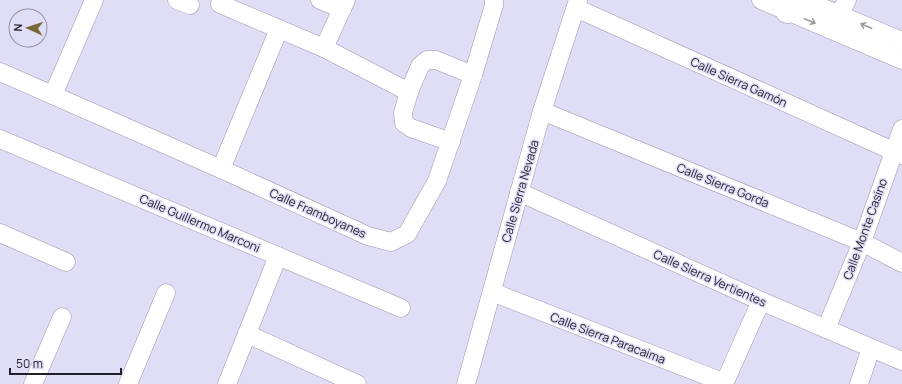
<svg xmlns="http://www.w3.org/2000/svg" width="902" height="384" viewBox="0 0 902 384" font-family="Manrope,sans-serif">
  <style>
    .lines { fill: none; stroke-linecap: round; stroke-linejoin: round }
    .minor-casing { stroke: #9a96ae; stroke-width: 19 }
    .major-casing { stroke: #9a96ae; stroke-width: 23 }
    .minor { stroke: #fff; stroke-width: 18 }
    .major { stroke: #fff; stroke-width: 22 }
    .oneway { stroke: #9b9a9e }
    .labels { text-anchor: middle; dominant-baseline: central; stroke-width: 3; stroke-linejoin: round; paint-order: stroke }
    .street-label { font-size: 12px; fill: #201f28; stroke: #e0ddf7 }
  </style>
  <rect width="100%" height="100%" fill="#e0ddf7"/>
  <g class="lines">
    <g class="minor-casing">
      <g id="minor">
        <path d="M177 0 190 5"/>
        <path d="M320 0 342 9"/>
        <path d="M761 0 902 60"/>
        <path d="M804 0 902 41"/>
        <path d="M220 4 324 48 409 92 403 113 404 123 411 128 451 142"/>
        <path d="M576 8 902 155"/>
        <path d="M839 15 847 0"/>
        <path d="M324 48 346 0"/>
        <path d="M0 72 221 169 368 236 391 242 407 234 437 181 473 75 494 5V0"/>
        <path d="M409 92 420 66 427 60H436L473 75"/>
        <path d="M53 95 94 0"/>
        <path d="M542 111 862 242 902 263"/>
        <path d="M0 139 401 308"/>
        <path d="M221 169 279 29"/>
        <path d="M519 192 761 301 902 361"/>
        <path d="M0 233 66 262"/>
        <path d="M492 292 725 383"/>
        <path d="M826 329 862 242 902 129"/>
        <path d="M247 334 357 384"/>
        <path d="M33 384 62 317"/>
        <path d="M128 384 166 293"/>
        <path d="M227 384 278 256"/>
        <path d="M466 384 542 111 578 0"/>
        <path d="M724 384 761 301"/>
        <path d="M859 384 871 348"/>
      </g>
    </g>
    <g class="major-casing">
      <path id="major" d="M787 12 793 0"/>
    </g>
    <use href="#minor" class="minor"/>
    <use href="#major" class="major"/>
  </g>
  <defs><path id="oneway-shaft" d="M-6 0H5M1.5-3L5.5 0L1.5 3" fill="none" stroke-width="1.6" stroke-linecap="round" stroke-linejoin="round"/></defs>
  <g class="oneway">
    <use href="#oneway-shaft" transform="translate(810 21) rotate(23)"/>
    <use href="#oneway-shaft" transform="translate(866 26) rotate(-157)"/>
  </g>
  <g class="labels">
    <g class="street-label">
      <text transform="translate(739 82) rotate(24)">Calle Sierra Gamón</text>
      <text transform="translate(723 185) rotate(22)">Calle Sierra Gorda</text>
      <text transform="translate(520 191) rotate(-74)">Calle Sierra Nevada</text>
      <text transform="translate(318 213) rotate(24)">Calle Framboyanes</text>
      <text transform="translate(200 223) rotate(23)">Calle Guillermo Marconi</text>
      <text transform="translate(865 229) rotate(-70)">Calle Monte Casino</text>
      <text transform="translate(710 278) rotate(24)">Calle Sierra Vertientes</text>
      <text transform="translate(608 338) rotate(21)">Calle Sierra Paracaima</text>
    </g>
  </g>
  <g transform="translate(28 28) rotate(273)"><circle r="19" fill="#e0ddf7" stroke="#9391a4"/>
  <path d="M0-3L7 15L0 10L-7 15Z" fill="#776836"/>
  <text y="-6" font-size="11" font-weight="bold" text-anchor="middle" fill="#201f28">N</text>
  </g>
  <path d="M10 368v6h111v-6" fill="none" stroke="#201f28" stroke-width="2"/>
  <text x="16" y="368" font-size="12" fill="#201f28" stroke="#e0ddf7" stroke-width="3" paint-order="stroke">50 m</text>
</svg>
